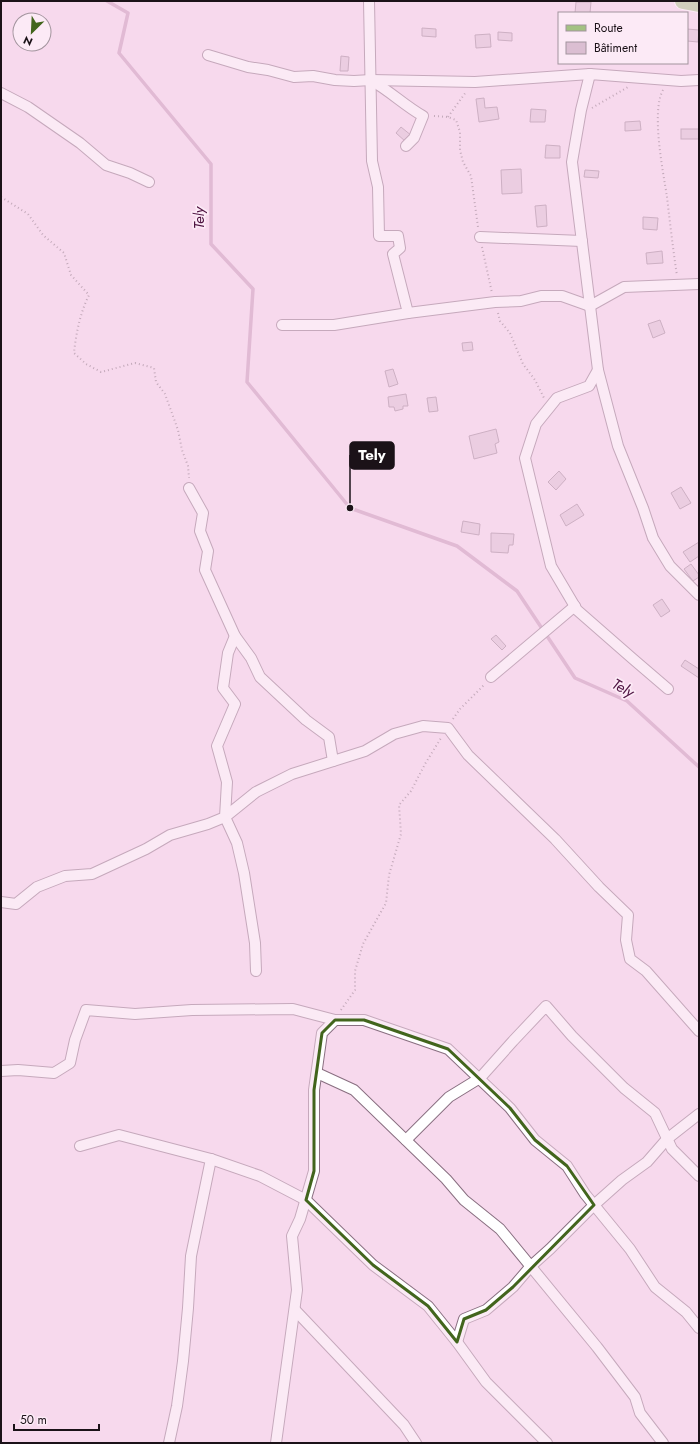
<svg xmlns="http://www.w3.org/2000/svg" width="700" height="1444" viewBox="0 0 700 1444" font-family="Jost,sans-serif">
  <style>
    .lines { fill: none; stroke-linecap: round; stroke-linejoin: round }
    .stream { stroke: #c594b6; stroke-width: 3.5 }
    .building { fill: #dbbed2; stroke: #997e91 }
    .street-casing { stroke: #896f81; stroke-width: 12 }
    .primary-casing { stroke: #fff; stroke-width: 18 }
    .path { stroke: #84717e; stroke-width: 2; stroke-dasharray: 1 3; stroke-linecap: butt }
    .street { stroke: #fff; stroke-width: 10 }
    .primary { stroke: #a3c182; stroke-width: 16 }
    .marked { fill: none; stroke: #42651d; stroke-width: 3; stroke-linejoin: round }
    .labels { text-anchor: middle; dominant-baseline: central; stroke-width: 3.5; stroke-linejoin: round; paint-order: stroke }
    .water-label { font-size: 15px; font-style: italic; fill: #4d1240; stroke: #fceaf6 }
    .leader { fill: none; stroke: #1b1218; stroke-width: 1.5 }
    .callout-dot { fill: #1b1218; stroke: #fceaf6; stroke-width: 1.5 }
    .callout { fill: #1b1218; stroke: #1b1218; stroke-width: 1.5 }
    .callout-label { font-size: 15px; text-anchor: middle; font-weight: bold; fill: #fff }
  </style>
  <rect width="100%" height="100%" fill="#f7d9ed"/>
  <g class="lines">
    <path class="stream" d="M107 1 128 13 119 53 211 164V244L253 289 247 382 350 508 457 546 517 591 575 678 627 701 699 767"/>
  </g>
  <g class="building">
    <path d="M576 2H591L590 13H575Z"/>
    <path d="M422 28 436 29V37L422 36Z"/>
    <path d="M687 29 699 30 698 42 687 41Z"/>
    <path d="M498 32 512 33V41L498 40Z"/>
    <path d="M490 34 491 47 476 48 475 35Z"/>
    <path d="M341 56 349 57 348 71H340Z"/>
    <path d="M484 98 485 108 497 107 499 119 479 122 476 99Z"/>
    <path d="M531 109 546 110 545 122H530Z"/>
    <path d="M640 121 641 130 625 131V122Z"/>
    <path d="M401 127 412 136 406 142 396 133Z"/>
    <rect x="681" y="129" width="18" height="10"/>
    <path d="M546 145 560 146V158H545Z"/>
    <path d="M521 169 522 193 502 194 501 170Z"/>
    <path d="M585 170 599 171 598 178 584 177Z"/>
    <path d="M546 205 547 226 537 227 535 206Z"/>
    <path d="M643 217 658 218 657 230 643 229Z"/>
    <path d="M662 251 663 263 647 264 646 253Z"/>
    <path d="M660 320 665 333 653 338 648 324Z"/>
    <path d="M472 342 473 350 463 351 462 343Z"/>
    <path d="M393 369 398 384 389 387 385 371Z"/>
    <path d="M406 394 408 406H403V409L395 411 394 407H389L388 397Z"/>
    <path d="M436 397 438 411 429 412 427 398Z"/>
    <path d="M496 429 499 442 495 444 497 453 474 459 469 436Z"/>
    <path d="M559 471 566 479 556 490 548 482Z"/>
    <path d="M681 487 691 503 680 509 671 493Z"/>
    <path d="M577 504 584 515 566 526 560 515Z"/>
    <path d="M463 521 480 524 479 535 461 532Z"/>
    <path d="M491 533 514 534 513 545H509L508 553 491 552Z"/>
    <path d="M699 542V556L690 562 683 552Z"/>
    <path d="M691 564 699 575V577L693 581 684 569Z"/>
    <path d="M662 599 670 611 661 617 653 605Z"/>
    <path d="M496 635 506 646 502 650 491 639Z"/>
    <path d="M685 660 699 669V678L681 666Z"/>
  </g>
  <g class="lines">
    <g class="street-casing">
      <g id="street">
        <path d="M208 55 248 67 268 70 294 77 313 76 335 80 354 81 371 80 475 82 590 74"/>
        <path d="M699 80 681 81 590 74 581 110 572 162 598 370 618 446 643 508 653 538 670 566 699 595"/>
        <path d="M372 81C390 91 405 106 423 116L414 138 406 146"/>
        <path d="M1 93 28 107 80 143 106 165 130 173 149 182"/>
        <path d="M480 237 582 241"/>
        <path d="M408 313 495 302 521 301 541 296H562L590 306 624 287 699 284"/>
        <path d="M282 325H334L408 313 393 254 400 248 398 236H379L378 187 372 161 369 1"/>
        <path d="M598 370 589 386 557 398 536 424 525 458 551 566 577 610 633 659 668 689"/>
        <path d="M189 488 203 513 200 531 208 551 205 570 235 636 251 658 260 677 306 720 329 737 333 761"/>
        <path d="M491 677 575 606"/>
        <path d="M1 902 16 904 37 887 65 876 92 874 146 849 170 835 208 824 225 817 227 782 217 746 235 704 223 688 228 653 235 636"/>
        <path d="M256 971 255 943 244 873 237 843 225 817 256 792 292 774 365 751 394 734 423 726 448 728 468 755 555 839 599 887 628 915 626 940 630 959 646 971 699 1031"/>
        <path d="M1 1071 18 1070 54 1073 70 1063 75 1040 86 1010 135 1014 192 1010 293 1009 335 1020H364L448 1049 510 1108 535 1140 567 1166 585 1194 630 1249 655 1287 686 1312 699 1328"/>
        <path d="M317 1073 354 1090 416 1150 446 1179 464 1200 500 1229 597 1347 635 1397 640 1413 663 1443"/>
        <path d="M406 1140 449 1097 480 1078 513 1041 546 1006 572 1036 624 1088 655 1113 672 1149 699 1176"/>
        <path d="M80 1146 119 1135 211 1159 260 1176 306 1200 373 1265 428 1306 457 1342 486 1382 547 1443"/>
        <path d="M295 1310 404 1425 416 1443"/>
        <path d="M457 1342 464 1319 486 1310 513 1287 531 1266 550 1249 594 1205 622 1180 647 1162 667 1139 699 1114"/>
        <path d="M169 1443 177 1406 183 1361 188 1308 191 1256 211 1159"/>
        <path d="M276 1443 297 1290 292 1236 300 1219 314 1171V1090L322 1033 335 1020"/>
      </g>
    </g>
    <g class="primary-casing">
      <path id="primary" d="M683 1 699 4"/>
    </g>
    <g class="path">
      <path d="M663 90C651 112 663 171 667 197 670 223 673 249 677 276"/>
      <path d="M592 108 628 87"/>
      <path d="M434 116 448 117 456 120 460 132V150L463 162 471 176 478 227"/>
      <path d="M448 117 466 92"/>
      <path d="M1 197 28 214 43 235 64 253 71 275 89 295C80 313 76 334 74 353L86 364 101 372 135 363 154 368 156 382 165 394 178 430 182 450 188 466 189 478"/>
      <path d="M482 247 492 293"/>
      <path d="M498 313 500 321 510 333 523 364 535 380 544 398"/>
      <path d="M453 719 460 709 485 684"/>
      <path d="M341 1010 355 990V971L363 944 386 903 389 875 401 834 399 805 411 791 425 764 441 738"/>
    </g>
    <use href="#street" class="street"/>
    <use href="#primary" class="primary"/>
  </g>
  <path d="M0 0H700V1444H0ZM335 1020H364L448 1049 510 1108 535 1140 567 1166 594 1205 513 1287 486 1310 464 1319 457 1342 428 1306 373 1265 306 1200 314 1171V1090L322 1033Z" fill="#f7d9ed" fill-opacity=".55" fill-rule="evenodd"/>
  <path class="marked" d="M335 1020H364L448 1049 510 1108 535 1140 567 1166 594 1205 513 1287 486 1310 464 1319 457 1342 428 1306 373 1265 306 1200 314 1171V1090L322 1033Z"/>
  <g class="labels">
    <g class="water-label">
      <text transform="translate(199 218) rotate(-90)">Tely</text>
      <text transform="translate(623 688) rotate(29)">Tely</text>
    </g>
  </g>
  <path class="leader" d="M350 508L350 455"/>
  <circle class="callout-dot" cx="350" cy="508" r="4"/>
  <rect class="callout" x="350" y="442" width="44" height="27" rx="4"/>
  <g class="callout-label">
    <text x="372" y="460">Tely</text>
  </g>
  <rect width="700" height="1444" fill="none" stroke="#1b1218" stroke-width="4"/>
  <rect x="558" y="12" width="130" height="52" fill="#fceaf6" stroke="#a2949d"/>
  <rect x="566" y="25" width="20" height="6" fill="#a3c182" stroke="#a2949d"/>
  <text x="594" y="32" font-size="12" fill="#1b1218">Route</text>
  <rect x="566" y="42" width="20" height="12" fill="#dbbed2" stroke="#a2949d"/>
  <text x="594" y="52" font-size="12" fill="#1b1218">Bâtiment</text>
  <g transform="translate(32 32) rotate(204)"><circle r="19" fill="#fceaf6" stroke="#a2949d"/>
  <path d="M0-3L7 15L0 10L-7 15Z" fill="#42651d"/>
  <text y="-6" font-size="11" font-weight="bold" text-anchor="middle" fill="#1b1218">N</text>
  </g>
  <path d="M14 1424v6h85v-6" fill="none" stroke="#1b1218" stroke-width="2"/>
  <text x="20" y="1424" font-size="12" fill="#1b1218" stroke="#fceaf6" stroke-width="3" paint-order="stroke">50 m</text>
</svg>
